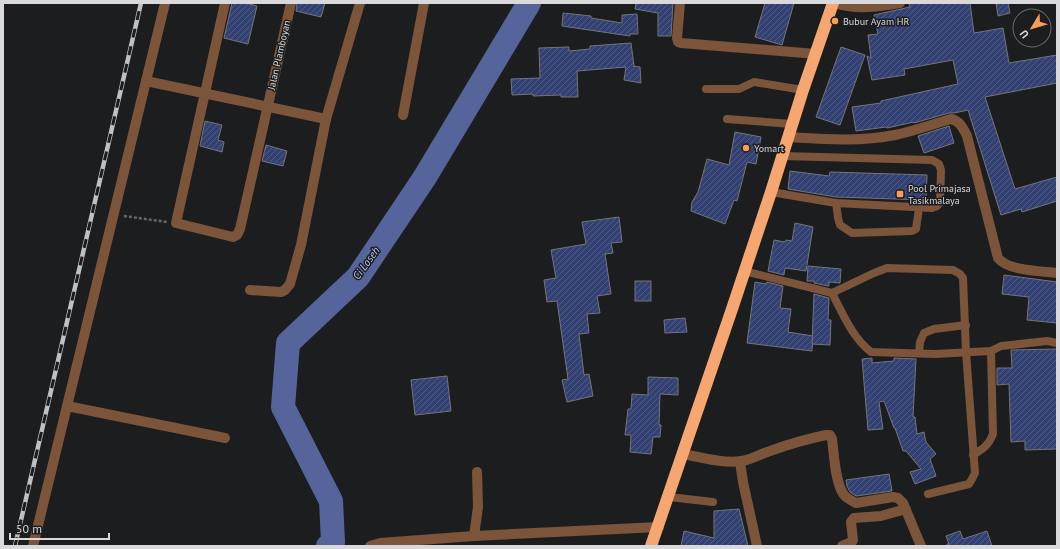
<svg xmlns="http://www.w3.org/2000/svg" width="1060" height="549" viewBox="0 0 1060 549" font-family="'PT Sans',sans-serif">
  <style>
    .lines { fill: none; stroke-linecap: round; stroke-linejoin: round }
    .river { stroke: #55659b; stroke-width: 24 }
    .building { fill: url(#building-hatch); stroke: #747578 }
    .path { stroke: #656668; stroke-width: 2.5; stroke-dasharray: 3 2; stroke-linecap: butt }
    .lane { stroke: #7c543a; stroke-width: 8 }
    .street { stroke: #7c543a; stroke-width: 10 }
    .highway { stroke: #f6a670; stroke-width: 12 }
    .rail-casing { stroke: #c0c0c2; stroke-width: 4.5 }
    .rail { stroke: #1c1d1f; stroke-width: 3; stroke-dasharray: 9; stroke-linecap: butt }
    .poi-dot { fill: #fe9c57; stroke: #1c1d1f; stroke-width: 1.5 }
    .labels { text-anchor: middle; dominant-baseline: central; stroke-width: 3; stroke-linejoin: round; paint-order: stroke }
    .poi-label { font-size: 10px; fill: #d9d9db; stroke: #1c1d1f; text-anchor: start }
    .street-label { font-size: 10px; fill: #d9d9db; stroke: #1c1d1f }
    .water-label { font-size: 11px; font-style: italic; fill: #b5c5f6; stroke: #1c1d1f }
  </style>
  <defs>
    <pattern id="building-hatch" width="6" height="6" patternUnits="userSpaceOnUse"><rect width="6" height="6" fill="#324072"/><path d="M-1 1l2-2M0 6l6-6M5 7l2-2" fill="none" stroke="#4f5b86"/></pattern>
  </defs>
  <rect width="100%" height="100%" fill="#1c1d1f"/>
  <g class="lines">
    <path class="river" d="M328 546 333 542 331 501 283 407 288 343 358 277 425 177 529 3"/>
  </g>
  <g class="building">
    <path d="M232 3H246L257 6 248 44 224 38Z"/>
    <path d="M297 3H325L321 17 296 11Z"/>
    <path d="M636 3H673L671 36H658V13L635 9Z"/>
    <path d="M765 3H794L782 45 755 37Z"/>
    <path d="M916 3H970L974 33 1003 28 1009 63 1057 55V83L985 97 1015 189 1057 177V201L1022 212 1021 209 1001 215 968 110 954 113H949L914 123V122L887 128 886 127 856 131 852 107 881 103V101L958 84 953 60 904 69 905 75 872 80 867 56 871 58 868 35 878 34 874 15 910 7 909 4Z"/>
    <path d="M996 3H1008L1010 13 998 16Z"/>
    <path d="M563 13 591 16V18L622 23V15L637 14 638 34H630V36L562 26Z"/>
    <path d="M631 43 634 66H633L640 67 641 83 624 80 626 67 577 71 578 97H561V95L533 96V94L512 95 511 79 540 78 539 48 569 47V51L590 49V46Z"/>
    <path d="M841 47 865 55 840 125 816 117Z"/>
    <path d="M205 121 222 125 218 140 224 142 222 152 200 146Z"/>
    <path d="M949 126 954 143 924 153 918 136Z"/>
    <path d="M735 132 761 137 756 164 747 162 737 201 734 200 725 224 691 211 692 202 698 192 707 159 729 165Z"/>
    <path d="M266 145 287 151 283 166 262 161Z"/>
    <path d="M790 171 829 176 830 172 927 175 926 200 836 197 788 189Z"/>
    <path d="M619 217 622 242 611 243 613 253 605 254 611 294 597 296 600 313 587 314 589 333 579 334 584 375 589 374 593 396 567 402 562 380 568 379 557 301 547 302 544 280 556 278 551 250 586 244 582 222Z"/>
    <path d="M795 223 813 227 806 271 785 268 784 275 768 271 774 240 785 242 786 240 792 241Z"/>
    <path d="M808 266 841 269 840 283 829 282V286L814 283V281H807Z"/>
    <path d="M1004 275 1057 282V323L1027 320 1029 297 1002 294Z"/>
    <rect x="635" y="281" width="16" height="20"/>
    <path d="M755 282 766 284 767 282 783 286 780 308 791 309 788 332 813 336 812 351 747 343Z"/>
    <path d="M814 294 829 298 828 320H831L830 345 812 344Z"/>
    <path d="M685 318 687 332 665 333 664 320Z"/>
    <path d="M1057 349V449L1025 450V441L1011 442 1009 384 997 385V368H1012L1011 350Z"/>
    <path d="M872 358V363L894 361V358L916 359 913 417H915L917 434 924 432 926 442 936 454 930 459 936 476 915 484 910 472 921 469 906 451H903L895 428H894L884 401 879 402 883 429 868 430 862 359Z"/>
    <path d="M447 376 451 411 415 415 411 380Z"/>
    <path d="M648 377 678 378V395L660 394 659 425H661L660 437H653L651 454 630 452 631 435H625L628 409H631L632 394 648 395Z"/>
    <path d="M889 474 892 491 856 496 850 492 847 486 846 480Z"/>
    <path d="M739 509 748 546H681L684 531 714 538V511Z"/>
    <path d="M960 531 963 539 987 531 992 546H947V544H949L946 536Z"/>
  </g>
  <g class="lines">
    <path class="path" d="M124 216 167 222"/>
    <g class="lane">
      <path d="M706 89H739L754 82 803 90"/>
      <path d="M727 119 792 124"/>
      <path d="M771 192 836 203 932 208 937 206 940 203 941 170 939 164 932 160 782 156"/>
      <path d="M836 203 838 218 840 225 852 233 912 231 916 229 919 208"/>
      <path d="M744 271 832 293C843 314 852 337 871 352L935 354 991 351 1001 346 1047 341 1057 343"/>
      <path d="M832 293 874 273 887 268 953 270 960 274 963 278 966 352 975 473 972 479 969 484 928 494"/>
      <path d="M919 353 920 342 924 333 934 329 966 325"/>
      <path d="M973 455C983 449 989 445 993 434L991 351"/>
      <path d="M669 497 713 502"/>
    </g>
    <g class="street">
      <path d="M225 3 176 223 233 237 237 235 240 229 291 3"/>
      <path d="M680 3 677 38 678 42 681 43 816 54"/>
      <path d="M834 3C857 10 876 7 900 3"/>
      <path d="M146 81 326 119"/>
      <path d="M403 115 424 3"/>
      <path d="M788 137C823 139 860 142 895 135 914 131 933 124 951 119 960 121 963 128 967 136L998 258C1008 271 1041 271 1057 273"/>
      <path d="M250 290 281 292 285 290 290 284 301 245 326 119 360 3"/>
      <path d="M67 406 225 438"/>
      <path d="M683 454C700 457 724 464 741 461 751 460 760 454 770 451 789 444 807 439 826 435H830L832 439C834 453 835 486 845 496 848 499 852 501 856 503L893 497 898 498 903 503 921 546"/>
      <path d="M740 462 743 482 757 546"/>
      <path d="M474 536 478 507 477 472"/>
      <path d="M33 546 165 3"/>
      <path d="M370 546 380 543 474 536 659 527"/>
      <path d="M842 546 852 542 853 540 851 522 854 518 881 516 906 509"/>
    </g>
    <path class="highway" d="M651 546 732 309 771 192 803 90 833 3"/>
    <g class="rail-casing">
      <path id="rail" d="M15 546 141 3"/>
    </g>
    <use href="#rail" class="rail"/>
  </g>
  <g class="poi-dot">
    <circle cx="835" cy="21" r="4"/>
    <circle cx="746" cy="148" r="4"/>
    <rect x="896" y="190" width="8" height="8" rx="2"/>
  </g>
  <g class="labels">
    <g class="poi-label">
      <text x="843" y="21">Bubur Ayam HR</text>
      <text x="754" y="148">Yomart</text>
      <text x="908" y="188">Pool Primajasa<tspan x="908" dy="12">Tasikmalaya</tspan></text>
    </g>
    <g class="street-label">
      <text transform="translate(279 55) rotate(-77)">Jalan Plamboyan</text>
    </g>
    <g class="water-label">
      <text transform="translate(366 263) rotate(-54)">Ci Loseh</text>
    </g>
  </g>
  <rect width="1060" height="549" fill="none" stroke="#d9d9db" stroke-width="8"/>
  <g transform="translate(1032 28) rotate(232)"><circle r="19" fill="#1c1d1f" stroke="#68686a"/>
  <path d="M0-3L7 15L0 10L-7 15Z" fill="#fe9c57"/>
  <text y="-6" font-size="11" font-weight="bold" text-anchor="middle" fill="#d9d9db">U</text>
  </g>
  <path d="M10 533v6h99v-6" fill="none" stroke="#d9d9db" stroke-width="2"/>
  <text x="16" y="533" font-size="12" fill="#d9d9db" stroke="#1c1d1f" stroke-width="3" paint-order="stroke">50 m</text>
</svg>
